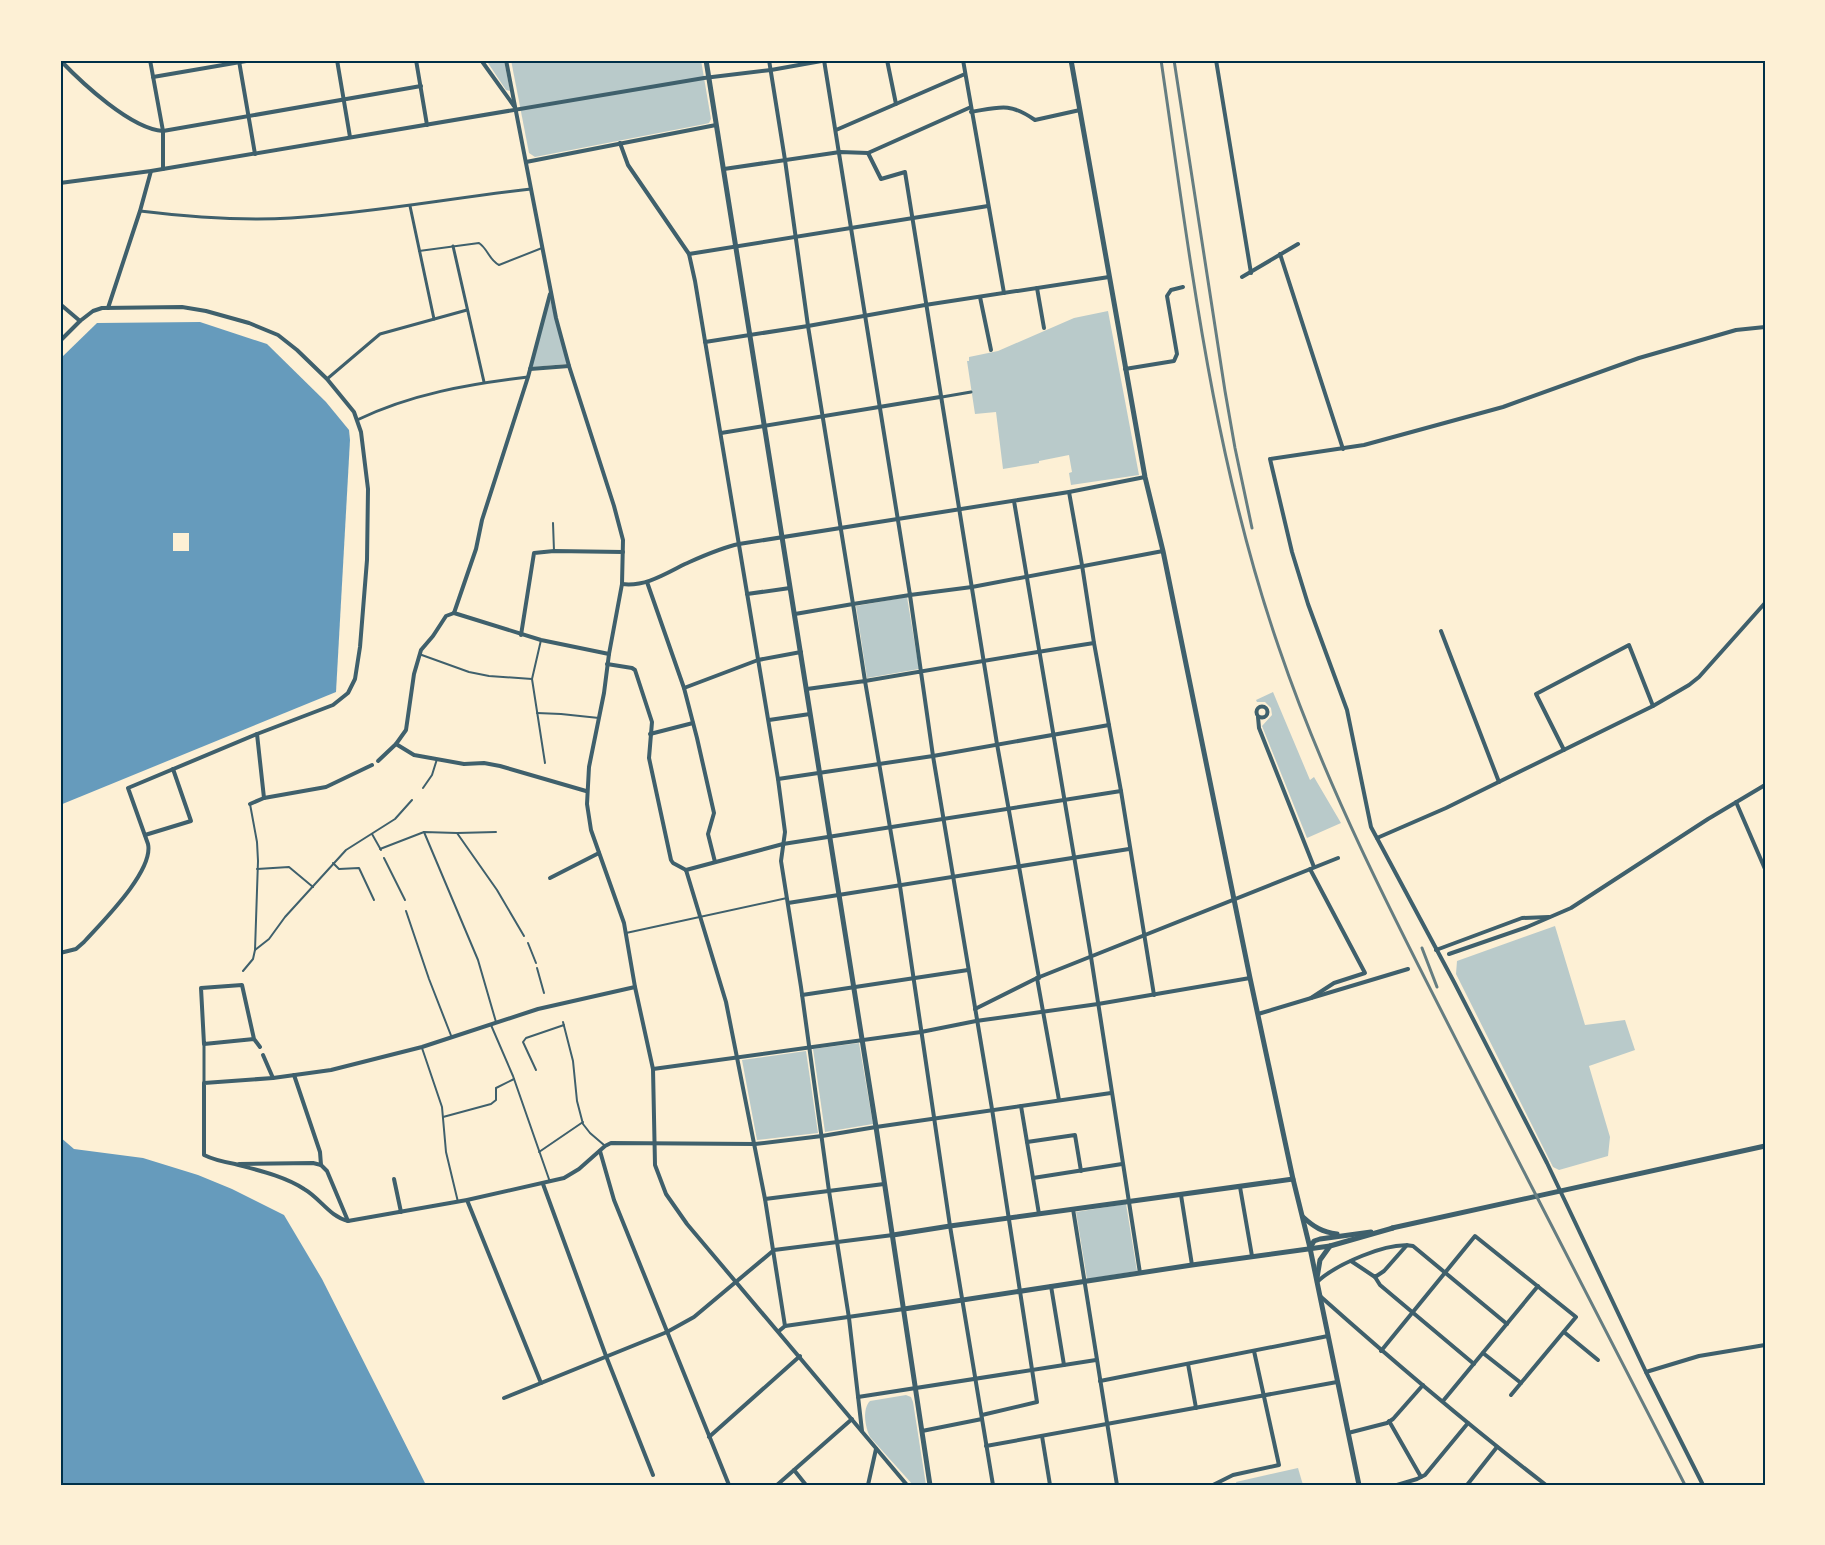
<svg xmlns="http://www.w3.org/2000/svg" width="1825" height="1545" viewBox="0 0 1825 1545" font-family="Quicksand,sans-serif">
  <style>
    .green { fill: #b9caca }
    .water { fill: #669bbc }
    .pier { fill: #fdf0d5 }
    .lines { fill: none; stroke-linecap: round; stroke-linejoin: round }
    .service { stroke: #3f606c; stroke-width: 2 }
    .pedestrian { stroke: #3f606c; stroke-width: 3 }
    .minor { stroke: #3f606c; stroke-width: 4 }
    .tertiary { stroke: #3f606c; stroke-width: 5 }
    .rail { stroke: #657d81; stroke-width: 3 }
    .neatline { fill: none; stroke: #003049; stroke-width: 2 }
  </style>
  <rect width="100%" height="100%" fill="#fdf0d5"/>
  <g class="green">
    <path d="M486 60H504L510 91 506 90Z"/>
    <path d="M511 60H701L711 119 709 123 705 124 535 157 529 153Z"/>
    <path d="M550 299 567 364 532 367Z"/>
    <path d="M1108 311 1139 475 1071 485 1069 473 1072 472 1069 455 1039 461V463L1003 469 996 412 975 414 967 361H969V357L998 351 1074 318Z"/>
    <path d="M907 597 919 669 867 678 856 606Z"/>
    <path d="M1273 692 1310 780 1314 777 1341 823 1307 838 1262 726 1272 715 1271 708 1265 702H1257L1256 700Z"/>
    <path d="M1555 926 1585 1025 1625 1020 1635 1050 1589 1066 1610 1137 1608 1156 1559 1170 1553 1167 1456 974 1457 961Z"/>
    <path d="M859 1043 873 1124 825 1132 813 1049Z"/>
    <path d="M806 1051 818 1133 757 1140 742 1060Z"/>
    <path d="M1126 1204 1137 1271 1087 1279 1076 1212Z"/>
    <path d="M906 1395 911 1397 913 1402 926 1485H913L870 1437C865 1427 862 1409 870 1401Z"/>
    <path d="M1298 1468 1303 1485H1237L1236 1482Z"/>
  </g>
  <g class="water">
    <path d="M200 322 267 344 326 402 349 430 350 440 336 692 60 805V359L97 323Z"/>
    <path d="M60 1137 74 1149 143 1158 198 1175 232 1189 284 1215 322 1279 426 1485H60Z"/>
  </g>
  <rect class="pier" x="173" y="533" width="16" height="18"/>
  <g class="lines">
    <g class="service">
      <path d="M419 251 479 243C488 249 489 260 499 265L542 248"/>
      <path d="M553 523 554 551"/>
      <path d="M541 640 532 679 545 763"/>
      <path d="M419 654 469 672 489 676 532 679"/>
      <path d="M537 713 561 714 599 718"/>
      <path d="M423 788 432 775 437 759"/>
      <path d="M424 832 478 960 496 1022"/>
      <path d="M457 833 496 832"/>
      <path d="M372 834 381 850"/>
      <path d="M380 849 424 832 457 833 497 890 524 936"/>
      <path d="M384 858 405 900"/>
      <path d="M333 863 339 869 359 868 374 900"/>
      <path d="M257 869 289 867 313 887"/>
      <path d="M406 911 429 979 452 1038"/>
      <path d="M626 933 787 898"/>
      <path d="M528 943 536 963"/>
      <path d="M255 950 269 939 285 917 346 850 395 819 412 800"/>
      <path d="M537 968 544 993"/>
      <path d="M243 971 253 959 255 950 258 861 257 842 250 804"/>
      <path d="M563 1022 573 1061 577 1101 583 1124 590 1133 604 1145"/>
      <path d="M491 1025 513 1076 550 1182"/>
      <path d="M422 1048 442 1107 446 1152 458 1202"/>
      <path d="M536 1070 523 1042 526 1038 564 1025"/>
      <path d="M443 1117 491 1104 496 1100V1088L514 1079"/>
      <path d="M539 1152 583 1122"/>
    </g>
    <g class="pedestrian">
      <path d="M410 206 434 319"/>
      <path d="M140 211C190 217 240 221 291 218 372 213 451 198 531 189"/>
      <path d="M453 246 484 382"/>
      <path d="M327 379 380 334 467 310"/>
      <path d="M942 397 971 392"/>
      <path d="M357 420C411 394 469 384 528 377"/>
      <path d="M204 1083V1044"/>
    </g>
    <g class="minor">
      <path d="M60 60C82 83 131 129 163 131L421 86"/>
      <path d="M150 60 163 131V169"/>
      <path d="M337 60 350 137"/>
      <path d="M416 60 427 125"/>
      <path d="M481 60 514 106"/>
      <path d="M506 60 556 318 569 366 614 506 623 540 622 584 609 654 604 693 589 767 587 804 591 830 624 923 635 987 653 1069 655 1165 666 1194 687 1224 907 1485"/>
      <path d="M769 60 785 160 808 326 853 604 795 614"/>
      <path d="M824 60 910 595 972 587 1163 551"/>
      <path d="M887 60 896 104"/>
      <path d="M963 60 1004 293"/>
      <path d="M1216 60 1251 273"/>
      <path d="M239 61 255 154"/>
      <path d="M153 77 252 60"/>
      <path d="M971 112C1000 107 1009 102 1035 120L1080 110"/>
      <path d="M836 130 965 74"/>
      <path d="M620 143 628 165 689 254 695 281 778 779 785 832 781 861 801 987 829 1191 849 1318 862 1431"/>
      <path d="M868 153 881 179 905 172 997 744 1039 978"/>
      <path d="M526 162 716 125"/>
      <path d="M724 169 840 152 868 153 971 107"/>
      <path d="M60 183 151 171 704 78 771 70 827 60"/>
      <path d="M689 254 988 206"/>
      <path d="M1280 254 1343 449"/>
      <path d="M1242 277 1298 244"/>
      <path d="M1037 288 1044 328"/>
      <path d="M980 297 991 350"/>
      <path d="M60 304 80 321"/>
      <path d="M108 308 140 211 151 171"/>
      <path d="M60 341 80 321 93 311 102 308 182 307 206 311 249 323 278 335 297 350 327 379 354 412 361 432 368 489 367 560 360 647 355 679 348 693 333 705 257 734 128 788 148 844C154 871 102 922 84 942L76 949 60 953"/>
      <path d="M705 342 808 326 925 305 1109 277"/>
      <path d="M530 369 569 366"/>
      <path d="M1125 369 1174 361 1177 354 1167 296 1171 290 1183 287"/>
      <path d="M721 433 940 397"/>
      <path d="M1069 492 1082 565 1094 643 1121 791 1154 995"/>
      <path d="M1014 501 1091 957 1140 1273"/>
      <path d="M647 582 684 688 697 738 714 813 708 834 715 862"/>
      <path d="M622 584C645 587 665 574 685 564 703 556 720 548 739 544L1069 492 1145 477"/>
      <path d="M747 594 790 588"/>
      <path d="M454 613 476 549 482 520 528 377 550 294"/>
      <path d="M454 613 541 640 609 654"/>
      <path d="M1441 631 1499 782"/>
      <path d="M521 635 534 553 554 551 623 552"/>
      <path d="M607 664 632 668 635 670 652 722 649 758 671 860 673 863 686 870"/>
      <path d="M684 688 758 660 801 652"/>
      <path d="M807 689 865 681 900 886 950 1226 993 1485"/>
      <circle cx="1262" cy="712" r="5.5"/>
      <path d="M1258 717 1259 728 1314 867"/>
      <path d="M769 720 810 714"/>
      <path d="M257 734 264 798"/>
      <path d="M650 734 693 723"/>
      <path d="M396 744 414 755 464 764 484 763 500 766 586 791"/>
      <path d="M1564 750 1536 694 1629 645 1653 706"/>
      <path d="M378 761 396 744 406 730 414 674 421 650 433 636 446 616 454 613"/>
      <path d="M778 779 933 756 1109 725"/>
      <path d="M1736 802 1765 869"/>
      <path d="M250 804 264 798 326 787 372 765"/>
      <path d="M145 835 191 821 173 769"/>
      <path d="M1377 838 1446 808 1653 706 1689 685 1699 677 1765 603"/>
      <path d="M1310 869 1365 973 1334 983 1311 998"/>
      <path d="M686 870 726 1002 765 1199 785 1326"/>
      <path d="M686 870 783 844 1121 791"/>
      <path d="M550 878 599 853"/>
      <path d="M788 903 1129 849"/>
      <path d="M1436 950 1522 918 1549 917"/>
      <path d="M1449 954 1527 927 1571 908 1708 819 1765 785"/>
      <path d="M1037 978 1059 1100"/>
      <path d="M635 987 538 1009 422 1047 331 1070 273 1078 204 1083V1155C214 1160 224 1162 235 1164 257 1170 284 1176 304 1189 320 1198 330 1217 348 1221L467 1200 564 1178 579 1169 605 1146 611 1143 755 1144 822 1136 876 1127 1111 1093"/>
      <path d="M802 995 968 970"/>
      <path d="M975 1009 1037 978 1338 858"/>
      <path d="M1258 1014 1408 969"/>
      <path d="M254 1039 204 1044 201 988 242 985 254 1039 260 1047"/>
      <path d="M263 1055 273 1078"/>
      <path d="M653 1069 921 1032 976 1021 1098 1004 1250 978"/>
      <path d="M294 1075 320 1152 321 1165"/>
      <path d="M1021 1106 1039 1214"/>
      <path d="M1027 1142 1075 1135 1081 1171"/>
      <path d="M600 1151 614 1200 729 1485"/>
      <path d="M239 1164 313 1163 321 1165 327 1171 348 1221"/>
      <path d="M1033 1178 1122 1164"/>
      <path d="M394 1179 401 1212"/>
      <path d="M543 1184 606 1356 653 1475"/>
      <path d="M1240 1187 1252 1256"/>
      <path d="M1181 1195 1192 1265"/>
      <path d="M765 1199 884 1184"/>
      <path d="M467 1200 541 1383"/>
      <path d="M1073 1209 1117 1485"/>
      <path d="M1351 1261 1375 1277 1384 1271 1407 1245"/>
      <path d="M1375 1277 1380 1285 1474 1364"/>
      <path d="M1317 1282C1335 1265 1388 1241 1413 1246L1507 1324"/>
      <path d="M1051 1286 1064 1365"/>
      <path d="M1320 1296C1393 1361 1468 1425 1546 1485"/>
      <path d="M779 1331 785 1326 904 1309"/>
      <path d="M1564 1332 1598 1360"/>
      <path d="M1381 1351 1475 1236 1576 1317 1511 1395"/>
      <path d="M1483 1353 1521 1383"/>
      <path d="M1188 1364 1196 1408"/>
      <path d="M1646 1372 1699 1356 1765 1345"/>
      <path d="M1100 1381 1328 1336"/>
      <path d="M858 1397 1096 1360"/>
      <path d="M504 1398 667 1332 694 1317 774 1250 893 1235"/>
      <path d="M1443 1401 1538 1286"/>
      <path d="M982 1415 1037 1402 992 1109 933 756 910 595 853 604 865 681C941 668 1017 655 1094 643"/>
      <path d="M1389 1421 1421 1477"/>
      <path d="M922 1431 982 1419"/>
      <path d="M1348 1433 1387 1423 1393 1419 1423 1385"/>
      <path d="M1042 1436 1050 1485"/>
      <path d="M709 1437 800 1356"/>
      <path d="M986 1446 1337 1382"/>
      <path d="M794 1470 806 1485"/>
      <path d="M777 1485 852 1419"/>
      <path d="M868 1485 876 1449"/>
      <path d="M1213 1485 1233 1475 1279 1465 1254 1351"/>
      <path d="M1397 1485 1417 1479 1425 1475 1468 1423"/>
      <path d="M1467 1485 1497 1447"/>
      <path d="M1703 1485 1646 1372 1547 1163 1454 982 1371 827 1347 710 1308 604 1292 552 1270 459 1364 445 1503 407 1639 358 1736 330 1765 327"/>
    </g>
    <g class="tertiary">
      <path d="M706 60 876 1127 930 1485"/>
      <path d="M1071 60 1145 477 1163 551 1250 978 1293 1179 1310 1248 1359 1485"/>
      <path d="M1303 1217C1314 1227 1322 1232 1337 1234"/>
      <path d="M1392 1228 1765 1146"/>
      <path d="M893 1235 950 1226 1293 1179"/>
      <path d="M1310 1248 1314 1241 1320 1239 1371 1232"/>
      <path d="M1317 1278 1320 1260 1330 1246"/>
      <path d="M904 1309 1192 1265 1330 1246 1393 1228"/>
    </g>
    <g class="rail">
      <path d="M1161 60C1190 257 1213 458 1279 648 1328 792 1398 926 1467 1061 1540 1202 1613 1343 1685 1485"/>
      <path d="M1174 60 1225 391 1235 448 1252 528"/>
      <path d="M1422 948 1437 987"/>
    </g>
  </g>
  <rect width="1825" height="1545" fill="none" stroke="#fdf0d5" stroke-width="123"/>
  <rect x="62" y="62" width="1702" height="1422" class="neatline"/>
</svg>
